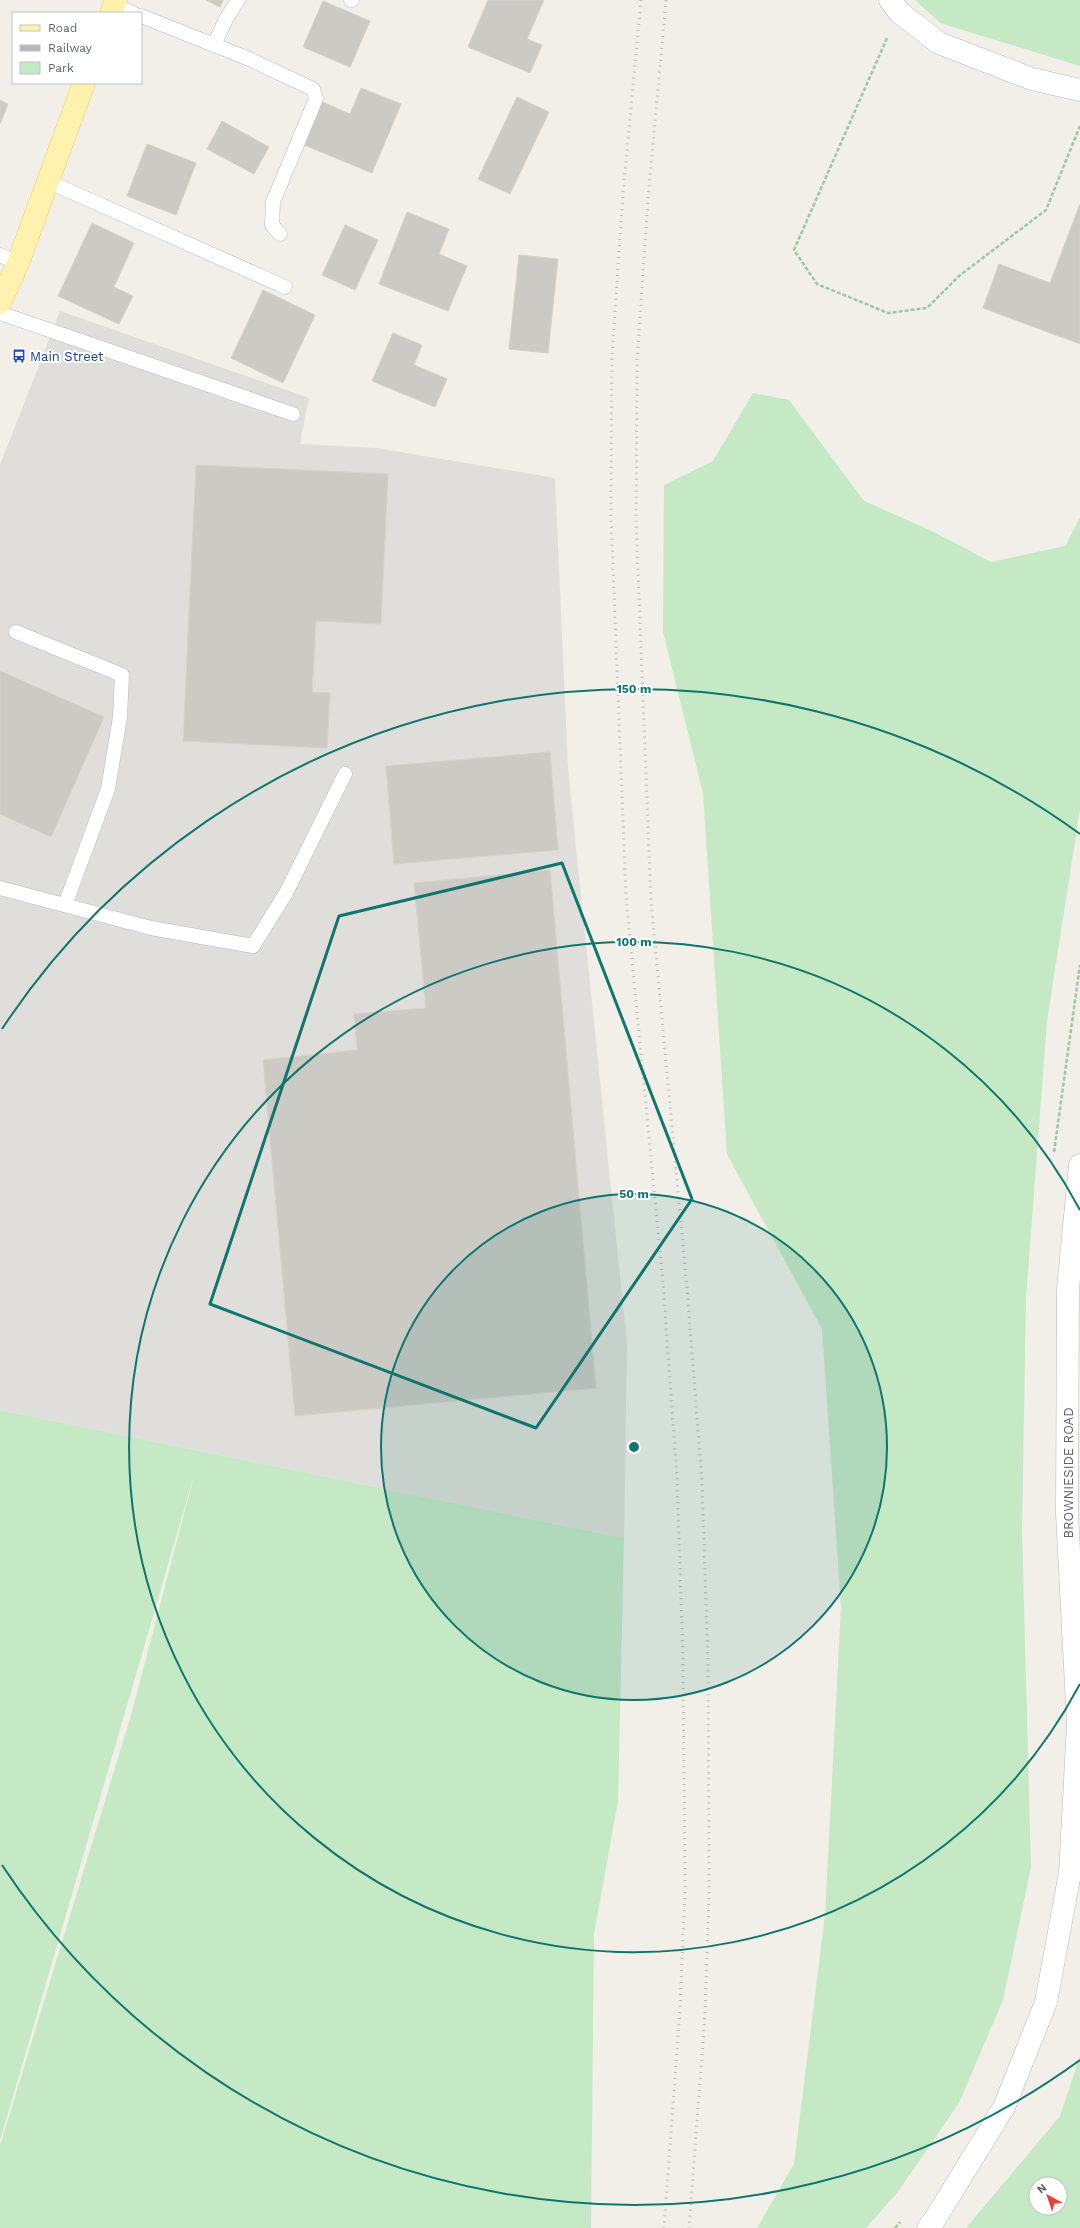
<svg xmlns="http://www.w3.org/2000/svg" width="1080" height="2228" viewBox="0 0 1080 2228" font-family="'Work Sans',sans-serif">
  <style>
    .industrial { fill: #e0deda }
    .green { fill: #c5e8c5; fill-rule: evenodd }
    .building { fill: #cccac5; stroke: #d6d1c6 }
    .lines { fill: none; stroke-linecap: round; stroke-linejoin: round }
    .lane-casing { stroke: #b5b8bc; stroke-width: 15 }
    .street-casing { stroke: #b5b8bc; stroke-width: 23 }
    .primary-casing { stroke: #f2c960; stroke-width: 23 }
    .path { stroke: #9cc7a9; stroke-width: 2.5; stroke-dasharray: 4 2; stroke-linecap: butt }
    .lane { stroke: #fff; stroke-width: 14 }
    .street { stroke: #fff; stroke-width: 22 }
    .primary { stroke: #fff2af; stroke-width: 22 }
    .rail { stroke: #b6b7b8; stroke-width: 3; stroke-dasharray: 1 5; stroke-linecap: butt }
    .marked { fill: none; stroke: #0f766e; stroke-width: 3; stroke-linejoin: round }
    .ring { fill: none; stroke: #0f766e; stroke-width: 2 }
    .labels { text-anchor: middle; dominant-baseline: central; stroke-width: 4; stroke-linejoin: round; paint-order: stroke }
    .transit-label { font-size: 13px; fill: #164399; stroke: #fff; text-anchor: start }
    .street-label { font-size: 13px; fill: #5f6368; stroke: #fff }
    .centre { fill: #0f766e; stroke: #fff; stroke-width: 2 }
    .ring-label { font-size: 12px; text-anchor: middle; font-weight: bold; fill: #0f766e; stroke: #fff; stroke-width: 4; stroke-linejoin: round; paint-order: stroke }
  </style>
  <rect width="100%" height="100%" fill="#f1efe8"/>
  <path class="industrial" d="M60 311 309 398 300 444 377 448 555 478 568 769 627 1344 624 1538 0 1410V465Z"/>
  <g class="green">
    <path d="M915 0H1080V66L940 23Z"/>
    <path d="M753 393 789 400 864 501 932 531 991 562 1065 546 1080 518V809L1047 1021 1026 1298 1022 1531 1031 1867 1003 2000 959 2103 897 2193 866 2228H757L794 2164 825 1915 841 1607 822 1329 727 1154 703 793 663 632 664 485 713 461Z"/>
    <path d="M0 1410 624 1538 618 1801 594 1934 591 2228H0V2146L132 1712 195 1472 0 2141Z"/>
    <path d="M1080 2056V2228H966L1060 2116ZM1036 2184H1060V2208H1036Z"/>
  </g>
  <g class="building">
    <path d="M206 0H223L220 7Z"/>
    <path d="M488 0H544L527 39 542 45 530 73 468 47Z"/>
    <path d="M323 1 370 21 350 67 303 47Z"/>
    <path d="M361 88 401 104 372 173 302 144 320 101 350 114Z"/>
    <path d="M517 97 549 112 510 194 478 179Z"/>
    <path d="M0 100 8 104 0 124Z"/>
    <path d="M222 121 269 147 254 174 207 149Z"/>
    <path d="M147 144 196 163 176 215 127 196Z"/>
    <path d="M1080 204V344L983 308 999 264 1050 283Z"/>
    <path d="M407 212 449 229 439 254 467 266 448 311 379 284Z"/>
    <path d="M92 223 134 243 114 287 133 296 119 324 58 296Z"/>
    <path d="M345 225 378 240 355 290 322 275Z"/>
    <path d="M519 255 558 259 548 353 509 349Z"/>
    <path d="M263 290 315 315 283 383 231 358Z"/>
    <path d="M393 333 422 345 414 365 447 379 435 407 372 381Z"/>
    <path d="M196 465 388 474 381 624 316 621 312 692 330 693 327 748 183 741Z"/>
    <path d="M0 671 104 717 51 837 0 814Z"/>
    <path d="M550 752 558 850 394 864 386 766Z"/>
    <path d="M550 870 596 1388 295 1416 263 1060 357 1050 354 1014 426 1008 414 883Z"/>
  </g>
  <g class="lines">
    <g class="lane-casing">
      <g id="lane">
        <path d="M351 0H352"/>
        <path d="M114 5 133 13"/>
        <path d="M141 16 247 58 313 89 316 98 313 106 273 202 272 225 280 234"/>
        <path d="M214 45 226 19 238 0"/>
        <path d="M47 181 285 287"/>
        <path d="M0 255 18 263"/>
        <path d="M0 313 293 414"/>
        <path d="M16 632 122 675 120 717 108 789 65 905"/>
        <path d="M0 888 151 928 253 946 286 893 345 774"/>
      </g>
    </g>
    <g class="street-casing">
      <g id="street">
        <path d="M890 0 899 12 939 43 1032 79 1080 90"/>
        <path d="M928 2228 935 2219 1004 2107 1046 2002 1070 1873 1078 1724 1067 1513 1068 1289 1080 1165"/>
      </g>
    </g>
    <g class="primary-casing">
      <g id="primary">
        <path d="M111 13 116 0"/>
        <path d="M0 303 18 263 84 83"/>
      </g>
    </g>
    <g class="path">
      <path d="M887 38 794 250 817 284 888 313 927 308 959 276 1046 210 1080 126"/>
      <path d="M1054 1152 1080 965"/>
      <path d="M895 2228 900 2222"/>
    </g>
    <use href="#lane" class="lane"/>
    <use href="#street" class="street"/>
    <use href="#primary" class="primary"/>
    <g class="rail">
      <path d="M641 0 623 194 612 356 611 517 626 897 663 1283 677 1478 683 1659 685 1891 680 2009 664 2228"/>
      <path d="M666 0 648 199 637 361 636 521 651 901 687 1288 702 1483 708 1663 709 1896 705 2014 689 2228"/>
    </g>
  </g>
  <path class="marked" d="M562 863 692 1199 536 1428 210 1304 339 916Z"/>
  <circle cx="634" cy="1447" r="253" fill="#0f766e" fill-opacity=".12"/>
  <g class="ring">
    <circle cx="634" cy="1447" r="253"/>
    <path d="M1080 1684A505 505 0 1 1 1080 1210"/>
    <path d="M1080 2060A758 758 0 0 1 2 1865M2 1029A758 758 0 0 1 1080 834"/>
  </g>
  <defs>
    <g id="bus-bare" transform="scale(1.08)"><path d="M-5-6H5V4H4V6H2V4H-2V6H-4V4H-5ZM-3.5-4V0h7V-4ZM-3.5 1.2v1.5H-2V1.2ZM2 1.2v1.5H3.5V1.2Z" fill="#1a4fb4" stroke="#fff" stroke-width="2.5" paint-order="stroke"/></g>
  </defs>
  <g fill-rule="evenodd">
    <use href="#bus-bare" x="19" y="356"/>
  </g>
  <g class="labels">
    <g class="transit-label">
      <text x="30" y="356">Main Street</text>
    </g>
    <g class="street-label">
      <text transform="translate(1068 1473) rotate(-90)">BROWNIESIDE ROAD</text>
    </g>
  </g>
  <circle cx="634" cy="1447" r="6" class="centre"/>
  <g class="ring-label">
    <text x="634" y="693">150 m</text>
    <text x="634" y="946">100 m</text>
    <text x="634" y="1198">50 m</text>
  </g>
  <rect x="12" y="12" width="130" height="72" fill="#ffffff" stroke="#bfc1c3"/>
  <rect x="20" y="25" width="20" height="6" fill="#fff2af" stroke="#bfc1c3"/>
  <text x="48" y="32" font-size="12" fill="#5f6368">Road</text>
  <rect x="20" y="45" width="20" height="6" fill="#b6b7b8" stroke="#bfc1c3"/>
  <text x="48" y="52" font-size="12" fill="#5f6368">Railway</text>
  <rect x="20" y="62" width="20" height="12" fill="#c5e8c5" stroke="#bfc1c3"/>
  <text x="48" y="72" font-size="12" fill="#5f6368">Park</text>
  <g transform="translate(1048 2196) rotate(320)"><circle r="19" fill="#ffffff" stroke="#bfc1c3"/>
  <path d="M0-3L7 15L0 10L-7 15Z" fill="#ea4335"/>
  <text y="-6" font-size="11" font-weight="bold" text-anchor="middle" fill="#5f6368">N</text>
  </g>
</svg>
